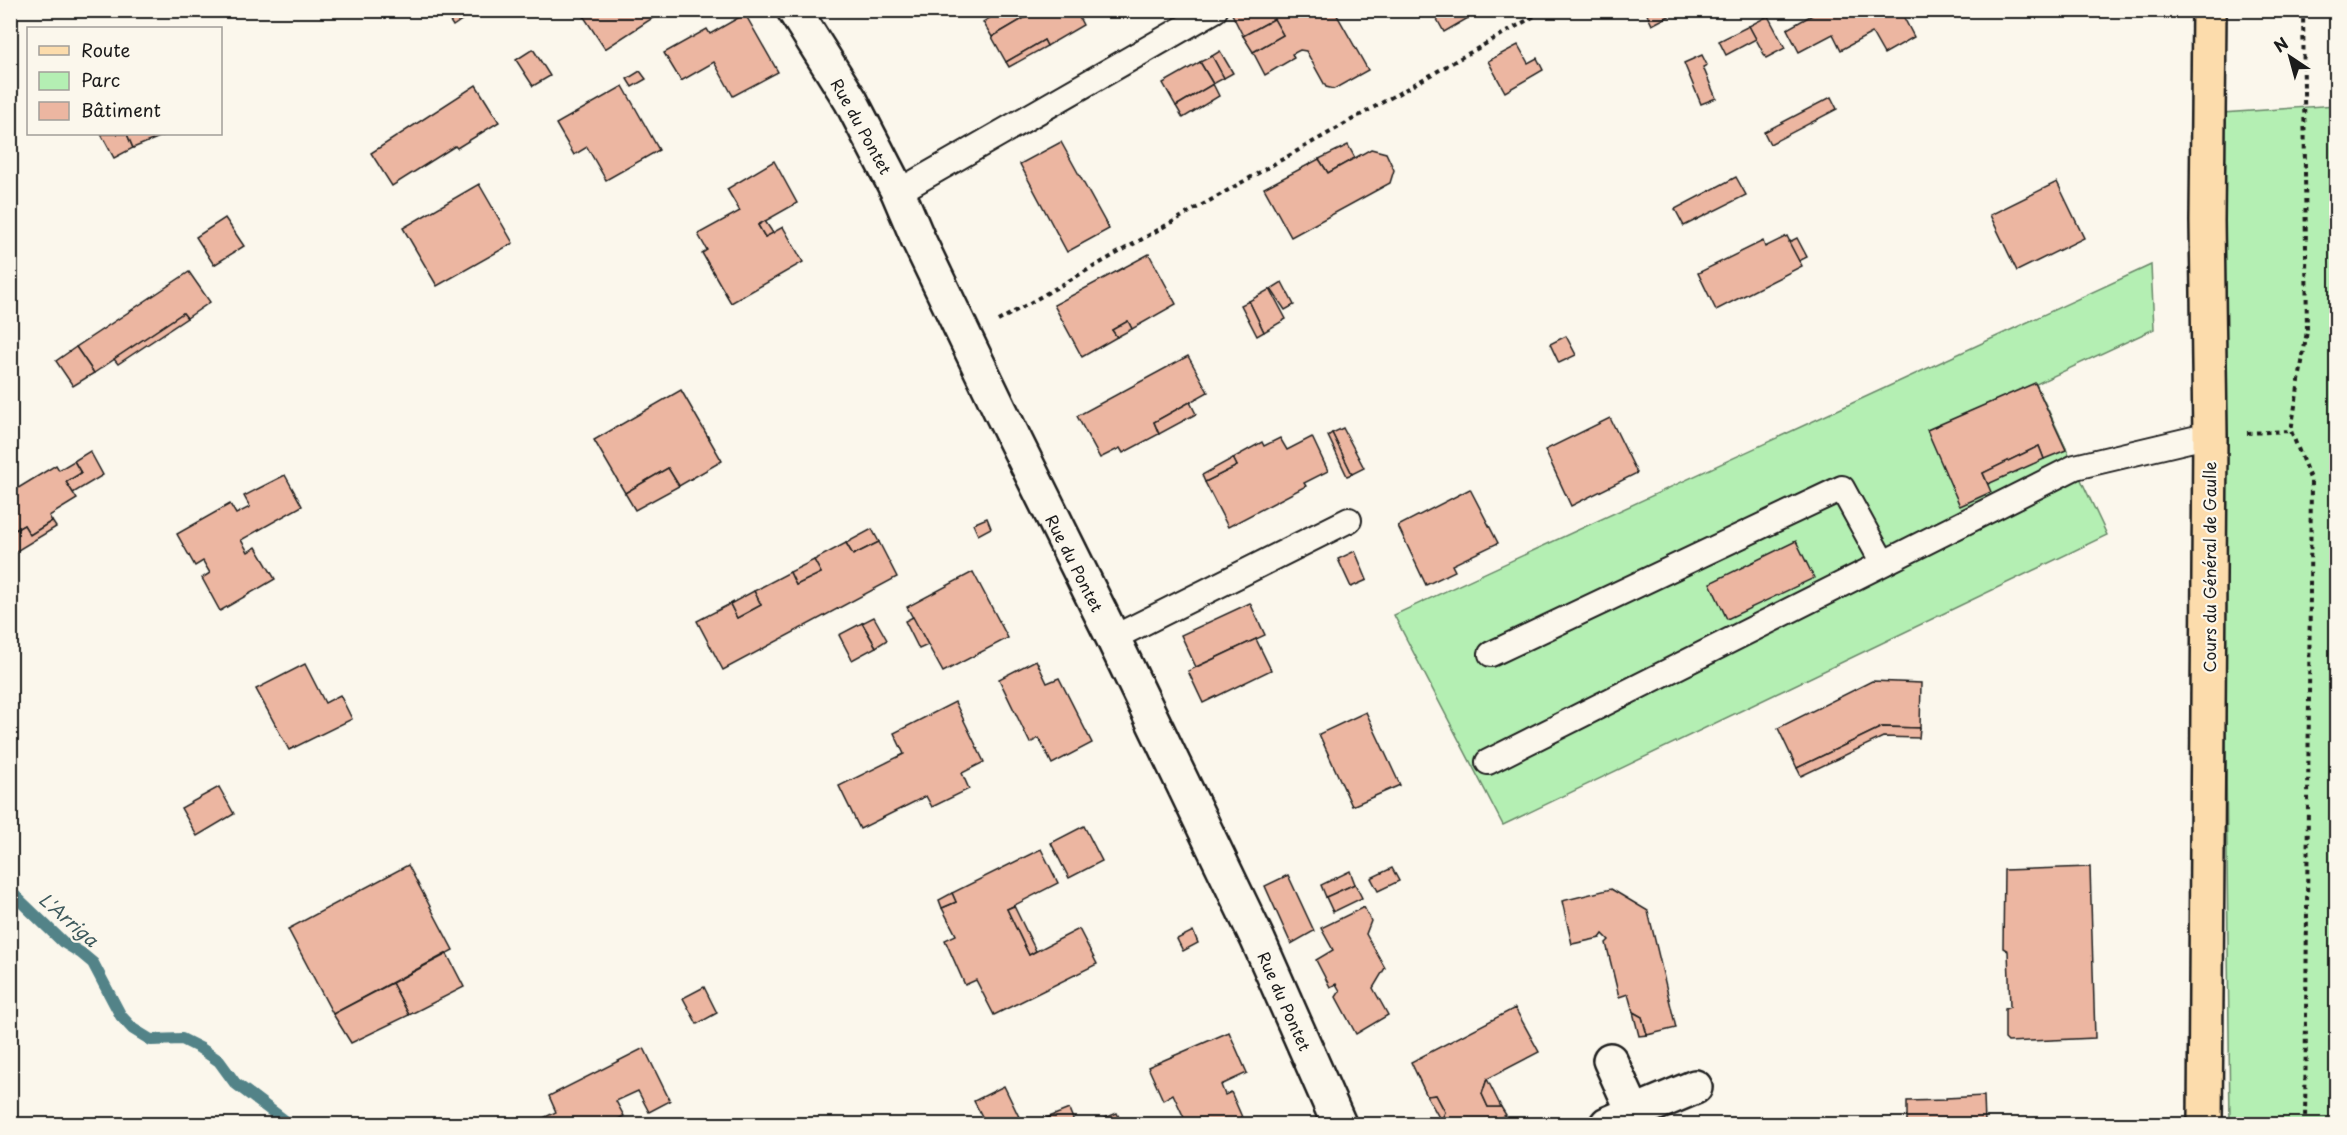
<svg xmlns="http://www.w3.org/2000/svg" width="2347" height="1135" viewBox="0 0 2347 1135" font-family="'Playpen Sans',sans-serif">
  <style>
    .green { fill: #b4efb3; stroke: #688668; stroke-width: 1.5 }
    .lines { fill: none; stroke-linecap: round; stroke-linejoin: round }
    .stream { stroke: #538388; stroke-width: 12 }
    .building { fill: #ecb6a1; stroke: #1c1c1c; stroke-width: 1.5 }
    .lane-casing { stroke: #1c1c1c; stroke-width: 28 }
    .street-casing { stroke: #1c1c1c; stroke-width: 38 }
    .primary-casing { stroke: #1c1c1c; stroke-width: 38 }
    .path { stroke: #1c1c1c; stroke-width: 4; stroke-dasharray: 4.5 4.5; stroke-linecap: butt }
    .lane { stroke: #fbf7ec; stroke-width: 24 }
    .street { stroke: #fbf7ec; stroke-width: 33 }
    .primary { stroke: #fcdcac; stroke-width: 33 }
    .labels { text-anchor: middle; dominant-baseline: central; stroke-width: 4.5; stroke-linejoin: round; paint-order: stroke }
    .street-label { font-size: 16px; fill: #1c1c1c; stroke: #fbf7ec }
    .water-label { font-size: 18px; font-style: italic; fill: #3c585b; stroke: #fbf7ec }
  </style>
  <rect width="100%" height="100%" fill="#fbf7ec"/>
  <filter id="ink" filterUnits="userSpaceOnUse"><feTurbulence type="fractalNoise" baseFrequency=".0167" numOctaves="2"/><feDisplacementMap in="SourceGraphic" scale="12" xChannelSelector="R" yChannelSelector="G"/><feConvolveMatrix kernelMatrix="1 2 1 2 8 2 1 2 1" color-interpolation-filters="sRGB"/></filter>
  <g filter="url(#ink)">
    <g class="green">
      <path d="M2336 105V1124H2230L2223 491 2222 113Z"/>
      <path d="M2151 265 2154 329 2036 384 2107 535 1503 825 1394 615Z"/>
    </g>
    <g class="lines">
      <path class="stream" d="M10 891 63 942 81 953 93 963 121 1016 133 1029 151 1040 182 1039 200 1048 219 1061 235 1083 289 1124"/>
    </g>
    <g class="building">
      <path d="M443 10H476L453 26Z"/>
      <path d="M594 10H665L605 49 584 17Z"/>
      <path d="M1002 10H1038L992 37 983 22Z"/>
      <path d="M1038 10H1075L1083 25 1047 46 1044 40 1006 62 992 37Z"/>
      <path d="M1238 10H1278L1280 15 1288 10H1334L1368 70 1334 89 1326 87 1306 51 1300 50 1292 54 1294 58 1265 75 1253 52 1283 35 1274 19 1243 36 1232 14Z"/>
      <path d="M1432 10H1482L1444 32Z"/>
      <path d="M1645 10H1673L1675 13 1652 25Z"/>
      <path d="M1821 10H1900L1914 37 1884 54 1872 33 1841 50 1833 34 1799 52 1787 29Z"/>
      <path d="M745 14 778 72 733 96 714 62 681 81 664 53 707 29 710 34Z"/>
      <path d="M1768 16 1785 48 1766 58 1749 26Z"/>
      <path d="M1274 19 1283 35 1253 52 1243 36Z"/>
      <path d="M1749 26 1756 39 1726 55 1719 41Z"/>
      <path d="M1044 40 1047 46 1009 67 1006 62Z"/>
      <path d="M1518 45 1528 63 1537 58 1543 70 1505 92 1488 61Z"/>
      <path d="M533 49 550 76 533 86 516 60Z"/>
      <path d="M1220 51 1233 73 1224 78 1212 56Z"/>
      <path d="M1702 55 1707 65 1703 67 1716 98 1701 104 1684 63Z"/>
      <path d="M1212 56 1224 78 1213 84 1200 62Z"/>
      <path d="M1200 62 1213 84 1176 106 1163 83Z"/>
      <path d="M640 71 646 79 632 87 627 79Z"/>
      <path d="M1213 84 1219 96 1183 118 1176 106Z"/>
      <path d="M476 85 499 122 457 148 455 146 392 186 371 153Z"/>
      <path d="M623 86 659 150 606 180 587 147 574 155 556 124Z"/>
      <path d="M1831 97 1837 109 1770 144 1764 132Z"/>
      <path d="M101 134H127L133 148 114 158Z"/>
      <path d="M127 134H167L133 148Z"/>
      <path d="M1061 142 1109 229 1067 252 1020 164Z"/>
      <path d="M1348 145 1355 158 1328 173 1319 159Z"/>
      <path d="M1371 149 1386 153 1394 170 1390 183 1291 237 1264 188 1319 159 1328 173Z"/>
      <path d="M774 161 797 203 758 225 765 237 783 227 803 262 731 303 702 253 707 250 698 234 740 211 727 189Z"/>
      <path d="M1736 177 1746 195 1684 226 1675 209Z"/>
      <path d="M2057 182 2084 238 2017 271 1990 215Z"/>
      <path d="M479 184 513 243 437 286 403 228Z"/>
      <path d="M225 218 244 246 214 265 196 237Z"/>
      <path d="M765 221 773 233 765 237 758 225Z"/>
      <path d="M1787 236 1802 266 1716 310 1698 273 1763 241 1765 247Z"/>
      <path d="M1797 238 1807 257 1799 261 1789 242Z"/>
      <path d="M1149 254 1176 304 1132 329 1128 321 1112 330 1117 337 1082 357 1054 305Z"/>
      <path d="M189 272 210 302 187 318 183 313 94 373 76 347Z"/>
      <path d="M1282 282 1294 305 1285 310 1271 289Z"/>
      <path d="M1270 289 1286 319 1264 332 1249 301Z"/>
      <path d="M1249 301 1264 332 1257 336 1241 305Z"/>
      <path d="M183 313 187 318 118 364 114 359Z"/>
      <path d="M1128 321 1132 329 1117 337 1112 330Z"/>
      <path d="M1566 336 1576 355 1559 363 1550 344Z"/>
      <path d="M76 347 94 373 73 386 56 361Z"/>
      <path d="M1188 356 1208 392 1154 422 1159 434 1123 453 1120 448 1100 458 1077 416Z"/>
      <path d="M2035 383 2066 450 2044 459 2039 446 1983 473 1991 492 1960 506 1927 430Z"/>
      <path d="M681 390 722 461 679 486 668 468 625 493 594 440Z"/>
      <path d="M1190 402 1196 414 1159 434 1154 422Z"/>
      <path d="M1610 418 1637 473 1571 506 1545 450Z"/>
      <path d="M1343 428 1364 468 1352 474 1332 433Z"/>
      <path d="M1332 433 1352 474 1347 476 1328 436Z"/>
      <path d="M1312 437 1328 471 1304 483 1306 486 1228 527 1205 482 1237 466 1233 458 1262 442 1264 446 1280 438 1287 450Z"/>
      <path d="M2039 446 2044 459 1988 484 1983 473Z"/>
      <path d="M90 451 103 475 73 493 66 482 81 473 74 461Z"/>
      <path d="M1233 458 1237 466 1205 482 1202 475Z"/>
      <path d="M74 461 81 473 66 482 77 499 49 516 52 521 30 535 24 525 10 533V493L56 465 59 470Z"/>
      <path d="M668 468 679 486 635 510 625 493Z"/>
      <path d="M285 475 302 506 241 540 248 552 256 547 275 579 220 611 202 578 210 573 203 561 195 566 177 534 230 504 236 514 250 507 244 496Z"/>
      <path d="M1470 489 1498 543 1452 565 1455 571 1426 585 1398 526Z"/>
      <path d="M987 518 991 528 978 535 973 524Z"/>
      <path d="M52 521 56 527 10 555V533L24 525 30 535Z"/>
      <path d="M872 529 879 542 853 555 846 543Z"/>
      <path d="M1796 541 1814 578 1727 619 1710 583Z"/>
      <path d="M879 542 897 577 723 670 697 621 730 604 737 618 761 605 754 591 790 572 796 585 821 573 814 560 846 543 853 555Z"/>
      <path d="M1355 551 1367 580 1351 587 1338 559Z"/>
      <path d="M814 560 821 573 796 585 790 572Z"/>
      <path d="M973 572 1008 638 943 672 907 607Z"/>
      <path d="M754 591 761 605 737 618 730 604Z"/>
      <path d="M1250 603 1265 635 1196 667 1181 635Z"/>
      <path d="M874 617 887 640 876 647 862 623Z"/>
      <path d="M913 617 928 645 919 649 905 621Z"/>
      <path d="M862 623 876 647 852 660 839 635Z"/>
      <path d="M1256 639 1271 670 1203 703 1188 671Z"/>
      <path d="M1036 660 1047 683 1059 678 1092 743 1052 764 1039 738 1030 743 999 679Z"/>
      <path d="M305 664 325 703 340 695 352 719 289 750 256 689Z"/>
      <path d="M1872 681 1921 683 1920 728 1882 727 1797 768 1778 728Z"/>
      <path d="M955 702 984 762 962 773 969 789 932 807 926 796 860 829 839 786 904 754 894 733Z"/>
      <path d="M1366 712 1400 785 1352 806 1319 734Z"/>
      <path d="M1882 727 1920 728 1919 738 1883 737 1801 776 1797 768Z"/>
      <path d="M219 787 234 814 197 836 181 808Z"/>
      <path d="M1084 826 1102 861 1069 878 1051 843Z"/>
      <path d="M1041 849 1058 883 1007 909 1029 955 1079 929 1097 964 994 1015 976 980 965 985 945 940 956 935 942 908 956 902 952 893Z"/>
      <path d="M408 865 453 950 333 1014 288 929Z"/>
      <path d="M2090 867 2095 1038 2008 1042 2005 1039V1009L2010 1007 2008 951 2003 948 2004 870Z"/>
      <path d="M1392 868 1399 881 1378 891 1371 878Z"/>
      <path d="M1350 871 1355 884 1326 897 1321 885Z"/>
      <path d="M1288 875 1314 931 1291 944 1265 886Z"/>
      <path d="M1355 884 1362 898 1333 912 1326 897Z"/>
      <path d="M1611 889 1648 911 1676 1028 1647 1035 1642 1017 1633 1012 1628 994 1619 997 1606 943 1609 940 1603 934 1600 938 1572 944 1562 901Z"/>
      <path d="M952 893 956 902 942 908 939 900Z"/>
      <path d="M1014 906 1036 951 1029 955 1007 909Z"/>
      <path d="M1364 907 1371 921 1366 934 1385 968 1373 988 1388 1015 1356 1034 1336 997 1340 991 1336 984 1330 987 1316 960 1333 950 1321 928Z"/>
      <path d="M1193 931 1198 943 1183 951 1177 939Z"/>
      <path d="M447 954 464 987 409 1015 392 983Z"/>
      <path d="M392 983 409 1015 351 1043 333 1014Z"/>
      <path d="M704 987 717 1013 697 1024 683 998Z"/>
      <path d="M1515 1008 1539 1052 1487 1079 1482 1094 1488 1107H1501L1506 1115 1488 1124H1442L1441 1121 1445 1112 1436 1095 1427 1096 1411 1062Z"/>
      <path d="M1633 1012 1642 1017 1647 1035 1639 1036Z"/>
      <path d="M1229 1032 1247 1073 1221 1085 1225 1095 1231 1092 1245 1124H1187L1173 1094 1163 1100 1148 1067Z"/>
      <path d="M644 1048 670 1101 649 1112 638 1091 616 1101 624 1116 609 1124H531L556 1112 549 1096Z"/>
      <path d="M1487 1079 1501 1107H1488L1482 1094Z"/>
      <path d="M1004 1086 1019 1117 1004 1124H986L974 1101Z"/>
      <path d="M1436 1095 1445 1112 1441 1121 1427 1096Z"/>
      <path d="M1984 1096 1985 1124H1907V1101L1946 1100V1098Z"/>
      <path d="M1069 1109 1075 1124H1032Z"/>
      <path d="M1117 1113 1122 1124H1091Z"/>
    </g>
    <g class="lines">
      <g class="lane-casing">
        <g id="lane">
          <path d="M898 192 1215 10"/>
          <path d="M1113 638 1349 520"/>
          <path d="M1491 654 1842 488 1883 563"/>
          <path d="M1488 762 2075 467 2210 435"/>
        </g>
      </g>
      <g class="street-casing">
        <g id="street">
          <path d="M794 10 851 101 898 192 918 239 1000 410 1113 638 1258 940 1339 1124"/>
          <path d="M1610 1060 1634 1113"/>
          <path d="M1607 1124 1695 1087"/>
        </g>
      </g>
      <g class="primary-casing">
        <path id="primary" d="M2205 1124 2210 435 2207 221 2209 10"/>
      </g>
      <g class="path">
        <path d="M2303 10 2307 331 2291 431 2311 481 2305 1124"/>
        <path d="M998 321 1545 10"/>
        <path d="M2247 433 2291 431"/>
      </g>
      <use href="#lane" class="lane"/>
      <use href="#street" class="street"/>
      <use href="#primary" class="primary"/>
    </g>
  </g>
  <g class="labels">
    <g class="street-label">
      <text transform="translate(862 126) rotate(61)">Rue du Pontet</text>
      <text transform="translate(1075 563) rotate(63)">Rue du Pontet</text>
      <text transform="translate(2209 567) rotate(-90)">Cours du Général de Gaulle</text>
      <text transform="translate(1285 1001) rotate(66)">Rue du Pontet</text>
    </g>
    <g class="water-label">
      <text transform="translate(69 919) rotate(41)">L'Arriga</text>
    </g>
  </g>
  <rect width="2347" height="1135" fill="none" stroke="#fbf7ec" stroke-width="36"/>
  <rect x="18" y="18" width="2311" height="1099" fill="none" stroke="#1c1c1c" stroke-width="2" filter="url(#ink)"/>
  <rect x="27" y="27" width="195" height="108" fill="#fbf7ec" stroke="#a29f99" stroke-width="1.5"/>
  <rect x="39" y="46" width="30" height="9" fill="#fcdcac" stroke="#a29f99" stroke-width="1.5"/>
  <text x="81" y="57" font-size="18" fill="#1c1c1c">Route</text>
  <rect x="39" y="72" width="30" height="18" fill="#b4efb3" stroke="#a29f99" stroke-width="1.5"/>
  <text x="81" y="87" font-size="18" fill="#1c1c1c">Parc</text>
  <rect x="39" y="102" width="30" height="18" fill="#ecb6a1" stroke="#a29f99" stroke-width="1.5"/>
  <text x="81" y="117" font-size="18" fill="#1c1c1c">Bâtiment</text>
  <g transform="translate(2290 57) rotate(324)" stroke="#fbf7ec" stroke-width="4.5" paint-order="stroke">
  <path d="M0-4.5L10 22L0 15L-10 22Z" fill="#1c1c1c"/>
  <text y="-9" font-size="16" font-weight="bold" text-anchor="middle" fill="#1c1c1c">N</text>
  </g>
</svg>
